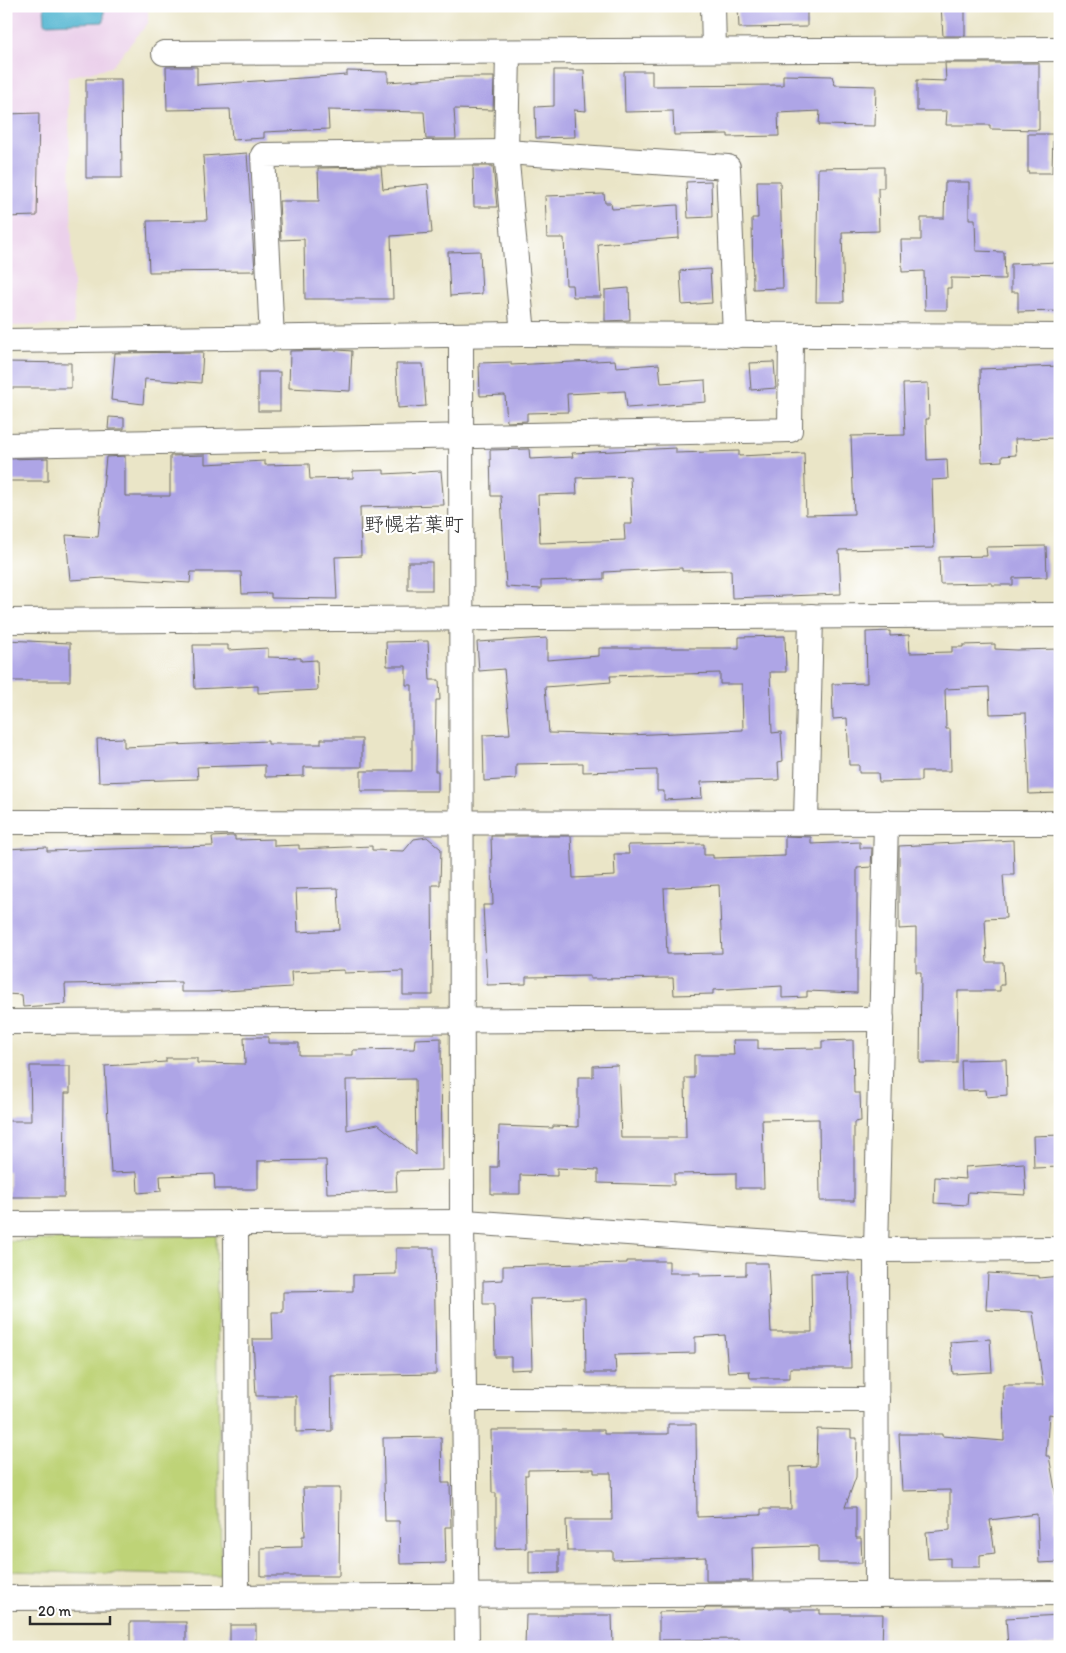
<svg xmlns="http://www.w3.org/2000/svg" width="1066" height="1653" viewBox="0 0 1066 1653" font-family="Itim,'Klee One',sans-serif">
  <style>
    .built { fill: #ebd1eb }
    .green { fill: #bed377; stroke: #747f51 }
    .water { fill: #53b6d1; stroke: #3f707e }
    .building { fill: #aea5e6; fill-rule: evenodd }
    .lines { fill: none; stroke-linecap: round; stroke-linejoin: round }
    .street-casing { stroke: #6e6c62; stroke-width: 26 }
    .street { stroke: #fff; stroke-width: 24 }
    .labels { text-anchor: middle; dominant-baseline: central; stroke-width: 4.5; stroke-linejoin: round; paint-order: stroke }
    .quarter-label { font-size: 20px; fill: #2b2b2b; stroke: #fff }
  </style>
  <rect width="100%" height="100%" fill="#fff"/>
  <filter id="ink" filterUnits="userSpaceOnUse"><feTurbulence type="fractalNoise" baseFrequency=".02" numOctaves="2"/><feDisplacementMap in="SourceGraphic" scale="10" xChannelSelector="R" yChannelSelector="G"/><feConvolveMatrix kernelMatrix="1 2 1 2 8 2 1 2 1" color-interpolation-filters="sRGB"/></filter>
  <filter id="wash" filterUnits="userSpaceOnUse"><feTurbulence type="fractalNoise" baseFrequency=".0096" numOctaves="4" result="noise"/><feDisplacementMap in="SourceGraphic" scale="20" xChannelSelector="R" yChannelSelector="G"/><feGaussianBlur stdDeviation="1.12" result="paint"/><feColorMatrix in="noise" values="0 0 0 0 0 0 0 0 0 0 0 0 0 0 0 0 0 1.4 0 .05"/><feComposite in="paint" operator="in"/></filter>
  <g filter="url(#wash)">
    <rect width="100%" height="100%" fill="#eae5c7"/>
    <path class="built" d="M6 6H148V23L111 67 68 77 74 325 6 326Z"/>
    <path class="green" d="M216 1235 221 1576 6 1571V1241Z"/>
    <path class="water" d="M44 6H104V22L45 24Z"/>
    <g id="blocks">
      <g class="building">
        <path d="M738 6H807V27L739 28Z"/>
        <path d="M941 6H965V36H943Z"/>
        <path d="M945 63H1039V130L990 129V125H946L947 111H917V80L946 81Z"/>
        <path d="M166 67H197V85L347 75V71L388 72V82L459 77H494L493 110 454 109 456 139H426L424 112 328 110 329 129 264 132V138L232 140 230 109 167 110Z"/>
        <path d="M554 70H584L586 111 574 110 575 137 536 138 535 107 554 106Z"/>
        <path d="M624 71H652V86L783 85V75L832 76 835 85 876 86 875 126 819 125 820 111 778 113 779 136 728 137V134L674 135 673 111 625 112Z"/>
        <path d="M86 79H121L122 178H86Z"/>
        <path d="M39 113 37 216 6 217V114Z"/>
        <path d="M1028 134H1053L1052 173H1028Z"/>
        <path d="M247 153 255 271 149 272 147 221 207 220 203 156Z"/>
        <path d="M473 166H493L497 207H474Z"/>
        <path d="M381 167 383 189 428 184 432 233 391 236 393 299H305L304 239 281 240 279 201H319L318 168Z"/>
        <path d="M884 167V188H878L879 231 842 232 844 302H816L818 168Z"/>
        <path d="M711 181 712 217 688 218 686 182Z"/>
        <path d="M757 181H780L783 288 753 289 752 218H758Z"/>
        <path d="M945 182H969V219H975L976 251 1004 252 1005 279 951 278V288H947V310H925L924 271 902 272 901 240H921V218H944Z"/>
        <path d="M604 194 605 203H611L612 209 678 205 679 238 598 244 601 297H573L572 285H566L564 238H547L545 196Z"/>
        <path d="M480 251 482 294 450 296 448 252Z"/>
        <path d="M1059 262 1060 311 1018 312V292H1011V264Z"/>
        <path d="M710 269 712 303 682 305 680 271Z"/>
        <path d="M629 288 630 320 605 321V290Z"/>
        <path d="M338 350 352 351 350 391 289 388 290 351Z"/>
        <path d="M203 352 201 383 145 379 143 404 111 400 115 353Z"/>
        <path d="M615 360 616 367 659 364 661 383 705 380 706 402 627 408 625 391 567 394 568 412 527 413V421L507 422 505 395 480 396 479 363 511 362V365Z"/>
        <path d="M6 362 71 363V388H6Z"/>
        <path d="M774 362 776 388 751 390 749 363Z"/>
        <path d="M396 364H423L426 406 398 408Z"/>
        <path d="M1060 366V438L1015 439 1016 455 1002 456V461L982 462 980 369Z"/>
        <rect x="258" y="372" width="22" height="39"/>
        <path d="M928 383 929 419H926L927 460 947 459 948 479 932 480 934 548 839 550 841 594 732 598 731 570 682 571V568L604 572V579L541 581V589L506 587 501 496H491L490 450 529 449 530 459 573 457 572 453 676 448V453L739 451V456L804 453 806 515 854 514 851 436 905 435 903 384ZM630 476 632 524H624L625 540 540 543 538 495 577 494 576 478Z"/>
        <path d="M109 417 124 418V429H108Z"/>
        <path d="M205 455V464L265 461V465L309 464 310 479 353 478V471L384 470V474L441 471 444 505 360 507 361 556 335 557 337 599 271 598V593L242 594 241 572H191L190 583 105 578 70 580 66 535 98 537 106 457 125 456V496H170V456Z"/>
        <path d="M48 458V481H6V459Z"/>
        <path d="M1046 546 1047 577 1013 578V585H992V583L940 584 939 557 987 556 986 547Z"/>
        <rect x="408" y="562" width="24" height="28"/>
        <path d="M890 631V636L909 635 910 653 952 652V647H963V645L995 644V649L1017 650 1060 649V793L1029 794 1026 713 990 714 989 687 945 689 946 729H950L951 771H921V781L879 782 878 773H859V765H849L847 718 833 719 832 684 867 683 866 632Z"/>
        <path d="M785 636 786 672H770L772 733 781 732 783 761 778 762 779 780 701 782 702 798 664 800V791H657V770L583 772V763L516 764V779L484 781 483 735 510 734 504 669 479 671 477 642 547 638V660L599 656V648H739V637ZM720 673V684H742L743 730 629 735 549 733 545 687 611 682 610 676Z"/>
        <path d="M6 640 70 643V681H6Z"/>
        <path d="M428 641 430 680H439L440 700H436L435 771H438V791H361V771H412V685H406V666H387L386 642Z"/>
        <path d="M193 645H228V650L268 648V657L301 658V661L317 660 318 690 258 693V686L195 689Z"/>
        <path d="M124 738V747L268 741V744H321V739H362V767H304V776L265 777V765L197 767 198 779 99 782 97 739Z"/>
        <path d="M230 836H235V840L274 839V846L299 845V849L372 846V850L404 851 414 839 427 837 441 849 440 885H432L433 995H403V971L344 973V970L291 972 292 987 208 992H181V982L65 984 66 1004 23 1007 22 995 6 994V849L47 847V851L213 846 212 837ZM338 888 340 930 298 932 296 889Z"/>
        <path d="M491 836H571L573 878 615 876 614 854H629L628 845 704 844V855H713V858L785 856V836L811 837V844L860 842V848H872L871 867 857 868V993L807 991V997L782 998V986L713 990V994L674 995 673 978 590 979V976L526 977V984L487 985 483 905H493ZM719 885 722 953 667 954 664 888Z"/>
        <path d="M1013 840 1014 875H1003L1006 918 985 919 987 962H1003L1004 985H1000V991H958L957 1063H920L921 972H916V928L899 929V846Z"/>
        <path d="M244 1037H268V1043H299V1055H353V1050L414 1049 415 1039 441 1038 442 1170 396 1171 397 1191 327 1193 326 1160 258 1161V1189H215L214 1174 160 1176 161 1191 138 1193 137 1172 111 1173 105 1066 166 1062V1058H197V1063L245 1064ZM415 1079 416 1155 378 1124 347 1130 346 1080Z"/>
        <path d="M733 1040H758V1049L822 1048V1041L853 1040 854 1093H860L861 1121 854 1122V1201H820L819 1119 762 1120 764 1188H736V1173L674 1174V1185L598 1183V1170L557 1168V1176L520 1175V1194H491V1167H498L499 1126 553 1128V1126L578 1127V1077H593V1066L618 1065 621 1138H686L685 1078H694V1055H734Z"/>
        <path d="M1006 1059 1007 1095 987 1097 986 1090 962 1091 961 1060Z"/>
        <path d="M30 1066H70V1093H65L64 1197H9V1171H6V1121H31Z"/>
        <path d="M1060 1135V1167L1034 1168 1033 1136Z"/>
        <path d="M1024 1163 1026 1195 968 1192 967 1205 934 1203 935 1177 966 1179 965 1167Z"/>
        <path d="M396 1248H434L436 1374 331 1376 332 1431 296 1432V1396H256L253 1339H273L272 1312H283V1292L353 1291V1275L396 1274Z"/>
        <path d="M627 1261H669V1273H700V1276L746 1275V1263H768L771 1332H812L811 1273 849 1272 851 1368H790V1378H750L749 1371 728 1372 725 1335 695 1337V1353L615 1355 616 1373H586L585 1298 530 1299 532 1369 511 1370V1357H495L494 1304H483V1281L503 1280V1266L627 1263Z"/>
        <path d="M988 1273 1039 1276V1278L1060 1276V1410H1054L1055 1415 1049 1414 1046 1456H1049L1057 1501 1055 1531 1060 1530V1562L1039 1563 1037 1514 990 1520 995 1553 980 1555V1567H950V1558L928 1559 926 1532 950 1530V1490L902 1491 899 1434H942V1436L1004 1441 1003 1385H1043L1033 1312 986 1310Z"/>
        <path d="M990 1339 992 1372 953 1374 950 1342Z"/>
        <path d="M668 1424H696L697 1517 761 1515V1509H791L790 1467 816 1466 817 1429 851 1430V1438H857L856 1477 845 1507H856V1538H861L862 1563H818V1546L752 1548 753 1581H706V1557L613 1560V1551H567L566 1520H612L611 1473H594V1469L528 1470V1475H525L526 1548 496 1549V1493H492L491 1430H604V1434H668Z"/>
        <path d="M441 1437 442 1483H450L451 1527H445L446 1563 400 1564 399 1521H385L383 1438Z"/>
        <path d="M303 1488H340L339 1576H261V1548L302 1547V1536H305Z"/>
        <path d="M529 1550H559V1573L529 1574Z"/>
        <path d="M706 1608H790V1610H820V1614H883L882 1647H739V1639L659 1640V1612L703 1611Z"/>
        <path d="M526 1615H612L613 1647H525Z"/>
        <path d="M1060 1615V1644L1008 1647 1006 1618Z"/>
        <rect x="130" y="1622" width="56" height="25"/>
        <rect x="230" y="1625" width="26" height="22"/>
      </g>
    </g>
  </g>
  <g filter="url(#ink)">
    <use href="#blocks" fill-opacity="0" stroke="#6e6c62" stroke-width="1"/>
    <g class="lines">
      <g class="street-casing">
        <g id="street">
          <path d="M713 6 714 50"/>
          <path d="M164 53 1060 49"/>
          <path d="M508 53 506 152 523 334"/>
          <path d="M461 335 462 1223 467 1647"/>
          <path d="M272 339 263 155 506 152 728 167 735 336"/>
          <path d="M6 341 523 334 1060 336"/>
          <path d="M6 445 790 430 791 337"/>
          <path d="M6 621 1060 615"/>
          <path d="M6 822 1060 823"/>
          <path d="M806 822 811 616"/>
          <path d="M6 1022 882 1019"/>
          <path d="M236 1223 237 1597"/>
          <path d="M6 1224 465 1222 876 1250 1060 1249"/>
          <path d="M465 1399 877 1400"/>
          <path d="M877 1594 876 1250 886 822"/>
          <path d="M6 1598 1060 1593"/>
        </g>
      </g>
      <use href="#street" class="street"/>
    </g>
  </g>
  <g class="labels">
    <g class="quarter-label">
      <text x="414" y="524">野幌若葉町</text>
    </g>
  </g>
  <rect width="1066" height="1653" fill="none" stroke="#fff" stroke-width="25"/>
  <path d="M30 1616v8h80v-8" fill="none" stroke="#2b2b2b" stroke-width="2.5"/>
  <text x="38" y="1616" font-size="15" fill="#2b2b2b" stroke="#ffffff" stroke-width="4" paint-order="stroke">20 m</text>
</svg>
